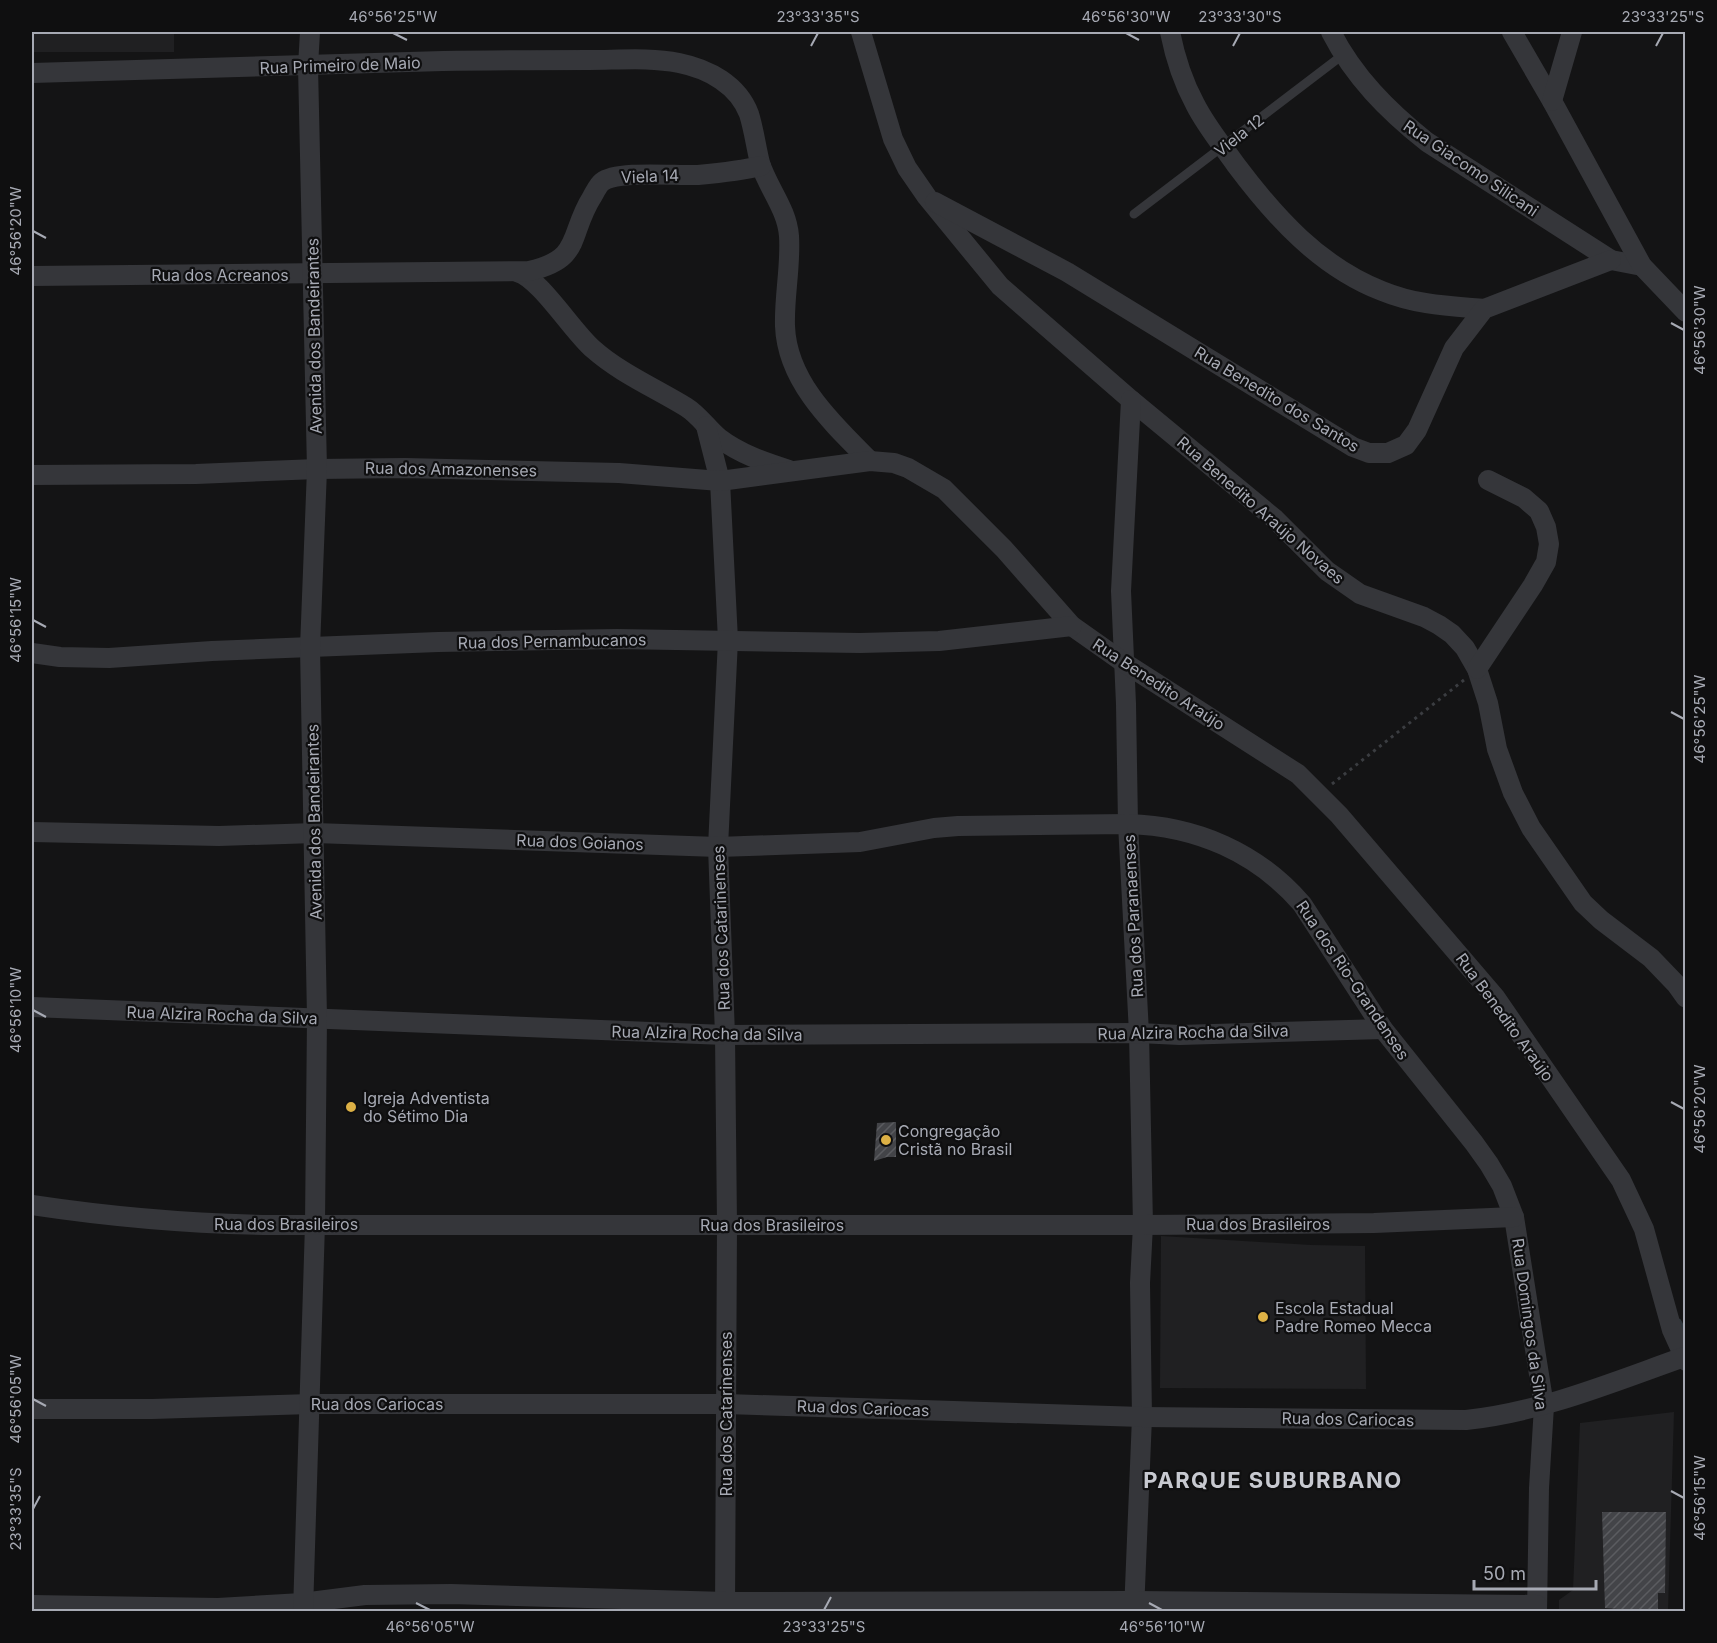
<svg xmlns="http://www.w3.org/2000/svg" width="1717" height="1643" viewBox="0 0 1717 1643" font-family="Inter,sans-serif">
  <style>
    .built { fill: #202022 }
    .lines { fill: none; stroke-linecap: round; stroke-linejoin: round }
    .stream { stroke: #2e363c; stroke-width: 4.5 }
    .building { fill: url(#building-hatch) }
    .path { stroke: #3b3d41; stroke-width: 3; stroke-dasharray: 3 4.5; stroke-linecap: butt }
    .service { stroke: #35363a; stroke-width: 9 }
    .minor { stroke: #35363a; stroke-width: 20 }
    .ticks { fill: none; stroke: #a7aab4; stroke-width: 2 }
    .poi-dot { fill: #dcb045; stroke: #0f0f10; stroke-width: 2 }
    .labels { text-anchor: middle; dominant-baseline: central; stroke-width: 4.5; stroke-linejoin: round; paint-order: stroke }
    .street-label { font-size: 16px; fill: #a7aab4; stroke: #0f0f10 }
    .poi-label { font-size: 16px; fill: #a7aab4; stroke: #0f0f10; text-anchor: start }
    .district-label { font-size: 22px; font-weight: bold; letter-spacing: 1.5px; fill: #c7c9d0; stroke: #0f0f10 }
    .neatline { fill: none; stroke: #a7aab4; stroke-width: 2 }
    .ticks-label { font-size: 15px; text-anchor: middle; fill: #a7aab4 }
  </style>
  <defs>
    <pattern id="building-hatch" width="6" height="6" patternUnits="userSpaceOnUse" patternTransform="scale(1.5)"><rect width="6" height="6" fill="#434448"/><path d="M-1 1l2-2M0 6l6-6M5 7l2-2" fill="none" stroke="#5b5c60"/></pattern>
  </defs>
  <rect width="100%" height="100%" fill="#141415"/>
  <g class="built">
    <rect x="32" y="32" width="142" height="20"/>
    <path d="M1161 1236 1311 1245 1365 1246 1366 1389 1160 1388Z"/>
    <path d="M1674 1412 1668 1611H1559V1600L1573 1590 1580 1423Z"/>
  </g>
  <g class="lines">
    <path class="stream" d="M1679 1321 1686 1334"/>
  </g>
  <g class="building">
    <path d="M896 1122V1157H887L874 1161 877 1123Z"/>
    <path d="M1602 1512H1666L1665 1593H1658V1612H1618V1609L1605 1608Z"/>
  </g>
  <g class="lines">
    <path class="path" d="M1332 784 1464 680"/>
    <path class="service" d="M1134 214 1344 54"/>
    <g class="minor">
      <path d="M861 32 893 139 907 168 927 197 1000 286 1131 400 1275 519 1327 571 1360 594 1424 617 1439 625 1452 634 1465 648 1477 669 1488 703 1497 749 1513 793 1531 828 1583 903 1601 920 1651 958 1676 984 1686 998"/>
      <path d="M1170 32C1175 57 1183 82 1195 104 1206 126 1222 145 1236 165 1275 217 1320 267 1382 291 1416 305 1448 306 1484 309"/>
      <path d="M1331 32C1354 77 1388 111 1427 142L1611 260 1642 266"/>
      <path d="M1512 32 1552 101 1642 266 1686 312"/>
      <path d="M32 73C169 70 306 66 443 61 492 60 540 60 589 60 619 60 650 57 679 63 709 69 738 85 749 114 754 130 756 147 760 163 768 188 787 209 789 236 791 266 784 296 785 326 787 382 833 424 870 461"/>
      <path d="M1552 101 1572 32"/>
      <path d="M935 202 1067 272 1353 447 1369 453H1388L1406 445 1417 430 1454 348 1484 309 1611 260"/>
      <path d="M517 272C540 278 572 331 593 349 620 373 655 388 686 407 699 415 707 428 719 438 740 454 764 462 789 470"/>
      <path d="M32 276 529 271C583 259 568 235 592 197 595 192 598 185 602 182 617 170 676 176 698 175 719 173 740 171 761 166"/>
      <path d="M1131 400 1121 591 1126 704 1128 824 1139 1033 1143 1225 1140 1283 1142 1417 1134 1612"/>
      <path d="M706 426 720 481 728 640 718 847 725 1035 727 1225 725 1612"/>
      <path d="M32 475 196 474 317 469 405 468 619 473 720 481 870 461 894 463 908 468 944 489 1004 549 1072 626 1123 662 1298 774 1339 815 1495 997 1621 1180 1644 1229 1672 1330 1686 1361"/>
      <path d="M32 653 60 657 109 658 212 651 438 642 617 639 860 643 939 641 1072 626"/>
      <path d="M1477 669 1533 585 1546 562 1549 544 1546 527 1539 511 1524 498 1488 480"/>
      <path d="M32 832 219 836 315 833 718 847 860 842 934 828 958 826 1128 824C1196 826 1257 852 1302 904L1383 1029 1474 1143 1489 1164 1502 1186 1514 1217 1544 1406 1539 1488 1537 1612"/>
      <path d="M32 1007 725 1035 1139 1033 1180 1035 1383 1029"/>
      <path d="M32 1205C112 1217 191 1224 272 1225H1143L1374 1223 1514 1217"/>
      <path d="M32 1409H152L311 1404H726L1142 1417 1466 1420C1542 1412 1613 1382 1684 1357"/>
      <path d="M32 1605 218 1608 302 1603 365 1595 451 1594 726 1602 1134 1601 1537 1605"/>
      <path d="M303 1612 315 1224 317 1018 310 648 317 469 308 66 310 32"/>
    </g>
  </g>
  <path class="ticks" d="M393 33 407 40M1126 33 1139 40M811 46 818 33M1233 46 1240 33M1656 46 1663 33M33 231 46 238M1671 323 1684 330M33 620 46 627M1671 712 1684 719M33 1010 46 1017M1671 1102 1684 1109M33 1399 46 1406M1671 1491 1684 1498M33 1509 40 1496M416 1603 430 1610M1149 1603 1162 1610M824 1610 831 1597"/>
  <g class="poi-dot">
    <circle cx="351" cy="1107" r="6"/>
    <circle cx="886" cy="1140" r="6"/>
    <circle cx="1263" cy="1317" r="6"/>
  </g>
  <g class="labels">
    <g class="street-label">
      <text transform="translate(340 65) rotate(-2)">Rua Primeiro de Maio</text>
      <text transform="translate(1239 135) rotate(-38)">Viela 12</text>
      <text transform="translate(1471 168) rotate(34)">Rua Giacomo Silicani</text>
      <text transform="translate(650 176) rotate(-2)">Viela 14</text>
      <text x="220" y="275">Rua dos Acreanos</text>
      <text transform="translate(314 336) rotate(-91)">Avenida dos Bandeirantes</text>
      <text transform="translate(1277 399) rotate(31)">Rua Benedito dos Santos</text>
      <text transform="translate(451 469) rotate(1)">Rua dos Amazonenses</text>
      <text transform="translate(1261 510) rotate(41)">Rua Benedito Araújo Novaes</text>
      <text transform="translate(552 641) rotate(-1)">Rua dos Pernambucanos</text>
      <text transform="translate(1159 684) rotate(33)">Rua Benedito Araújo</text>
      <text transform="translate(314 822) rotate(-91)">Avenida dos Bandeirantes</text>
      <text transform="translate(580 842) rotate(2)">Rua dos Goianos</text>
      <text transform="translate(1133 916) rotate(-93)">Rua dos Paranaenses</text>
      <text transform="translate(721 928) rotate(-92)">Rua dos Catarinenses</text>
      <text transform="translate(1353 980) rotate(56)">Rua dos Rio-Grandenses</text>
      <text transform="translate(222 1015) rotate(2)">Rua Alzira Rocha da Silva</text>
      <text transform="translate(1505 1017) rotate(54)">Rua Benedito Araújo</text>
      <text transform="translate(1193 1032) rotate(-1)">Rua Alzira Rocha da Silva</text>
      <text transform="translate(707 1033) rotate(1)">Rua Alzira Rocha da Silva</text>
      <text x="286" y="1224">Rua dos Brasileiros</text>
      <text x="1258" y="1224">Rua dos Brasileiros</text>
      <text x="772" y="1225">Rua dos Brasileiros</text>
      <text transform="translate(1530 1324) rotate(82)">Rua Domingos da Silva</text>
      <text x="377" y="1404">Rua dos Cariocas</text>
      <text transform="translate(863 1408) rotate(2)">Rua dos Cariocas</text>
      <text transform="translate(726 1414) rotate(-90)">Rua dos Catarinenses</text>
      <text transform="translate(1348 1419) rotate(1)">Rua dos Cariocas</text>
    </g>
    <g class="poi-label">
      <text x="363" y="1098">Igreja Adventista<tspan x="363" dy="18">do Sétimo Dia</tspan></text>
      <text x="898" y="1131">Congregação<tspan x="898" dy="18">Cristã no Brasil</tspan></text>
      <text x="1275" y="1308">Escola Estadual<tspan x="1275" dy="18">Padre Romeo Mecca</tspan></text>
    </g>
    <g class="district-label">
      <text x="1273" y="1480">PARQUE SUBURBANO</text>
    </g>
  </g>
  <rect width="1717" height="1643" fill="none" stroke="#0f0f10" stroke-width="66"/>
  <path d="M1474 1580v9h122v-9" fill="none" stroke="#a7aab4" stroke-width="3"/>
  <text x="1483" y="1580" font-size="18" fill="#a7aab4" stroke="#0f0f10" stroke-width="4.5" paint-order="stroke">50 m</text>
  <rect x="33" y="33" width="1651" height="1577" class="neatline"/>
  <g class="ticks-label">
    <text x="393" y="22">46°56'25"W</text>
    <text x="818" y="22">23°33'35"S</text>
    <text x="1126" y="22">46°56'30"W</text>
    <text x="1240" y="22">23°33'30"S</text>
    <text x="1663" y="22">23°33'25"S</text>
    <text transform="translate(16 231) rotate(-90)" y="5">46°56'20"W</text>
    <text transform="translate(1700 330) rotate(-90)" y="5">46°56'30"W</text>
    <text transform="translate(16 620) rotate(-90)" y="5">46°56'15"W</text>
    <text transform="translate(1700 719) rotate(-90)" y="5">46°56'25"W</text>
    <text transform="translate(16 1010) rotate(-90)" y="5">46°56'10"W</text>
    <text transform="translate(1700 1109) rotate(-90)" y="5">46°56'20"W</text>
    <text transform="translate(16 1399) rotate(-90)" y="5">46°56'05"W</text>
    <text transform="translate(1700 1498) rotate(-90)" y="5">46°56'15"W</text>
    <text transform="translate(16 1509) rotate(-90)" y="5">23°33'35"S</text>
    <text x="430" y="1632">46°56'05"W</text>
    <text x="824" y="1632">23°33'25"S</text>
    <text x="1162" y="1632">46°56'10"W</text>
  </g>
</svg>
